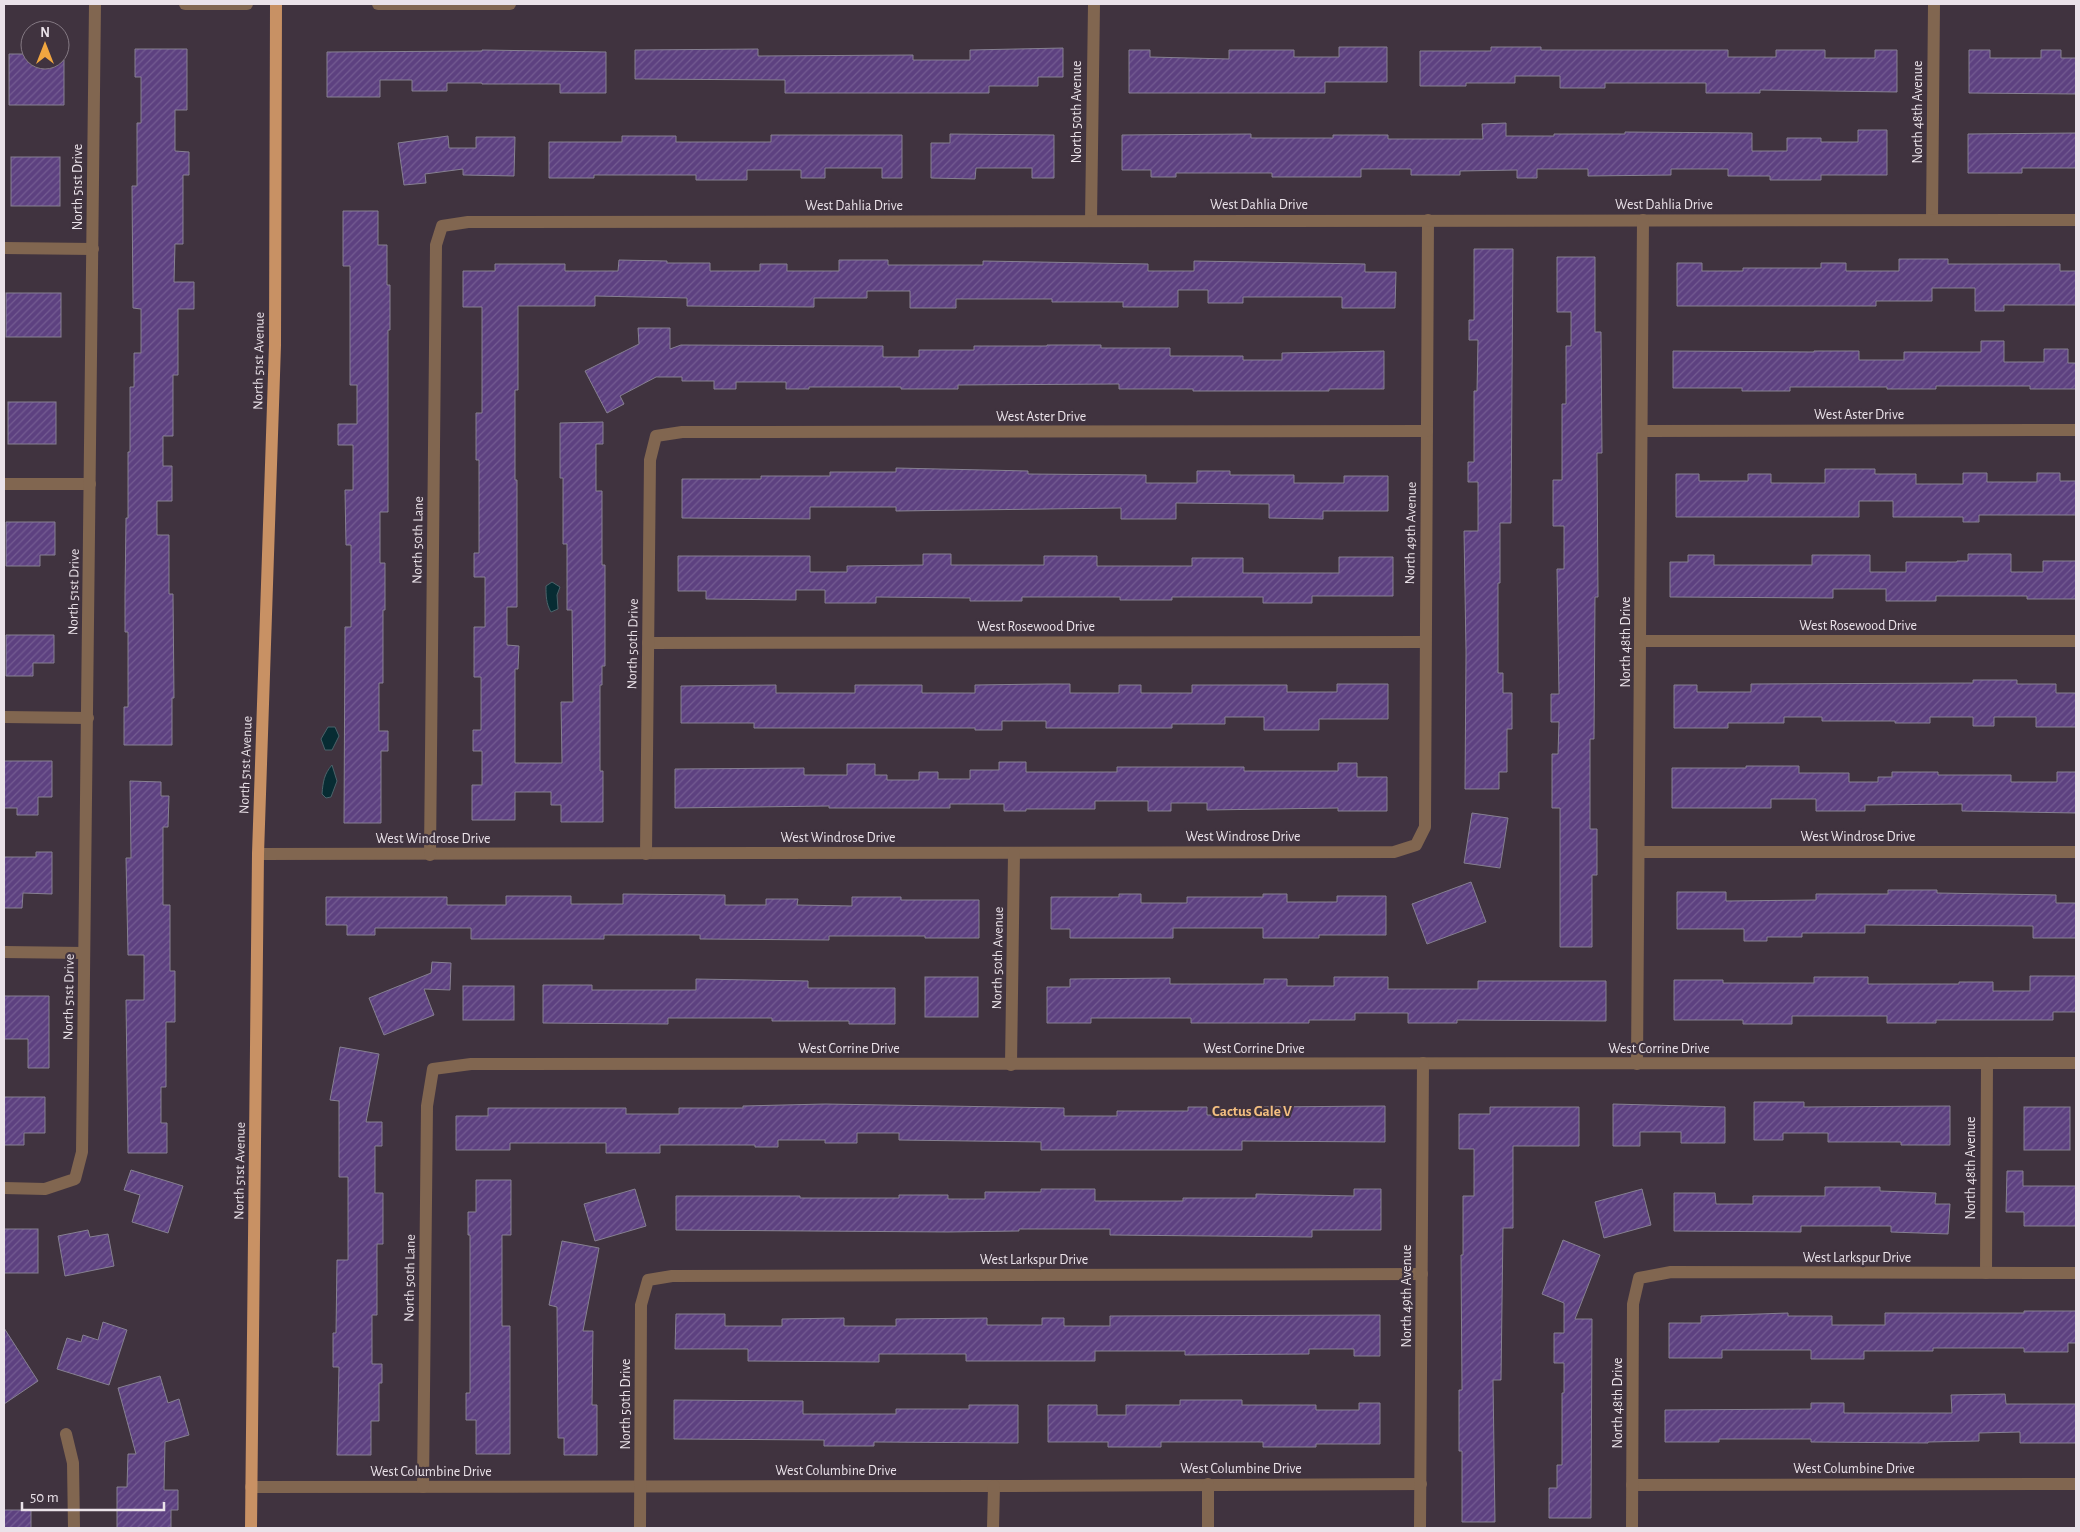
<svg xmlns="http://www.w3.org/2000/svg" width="2080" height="1532" viewBox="0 0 2080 1532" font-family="'Alegreya Sans',sans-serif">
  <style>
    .water { fill: #072c33; stroke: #4b636a }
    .building { fill: url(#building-hatch); stroke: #868091 }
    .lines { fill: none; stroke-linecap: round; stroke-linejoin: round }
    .minor { stroke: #816650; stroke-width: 12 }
    .major { stroke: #c89164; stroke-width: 12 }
    .labels { text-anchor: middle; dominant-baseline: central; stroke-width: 4.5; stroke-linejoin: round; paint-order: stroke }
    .street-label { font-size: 14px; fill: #eae2e9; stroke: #40333f }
    .neighbourhood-label { font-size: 15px; font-weight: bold; fill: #f4bf81; stroke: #40333f }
  </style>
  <defs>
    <pattern id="building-hatch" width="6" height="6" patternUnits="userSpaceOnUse" patternTransform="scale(1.25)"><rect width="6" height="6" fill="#5d4180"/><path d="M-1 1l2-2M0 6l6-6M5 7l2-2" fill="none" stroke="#745c92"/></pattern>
  </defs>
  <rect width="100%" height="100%" fill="#40333f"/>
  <g class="water">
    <path d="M552 582 560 587 557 595 558 609 551 612C546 604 546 595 546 586Z"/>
    <path d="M328 727H335L339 736 332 750H325L321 739Z"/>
    <path d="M332 765 337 781 331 797 326 798 322 794C323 782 324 774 332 765Z"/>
  </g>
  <g class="building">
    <path d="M1339 47H1387V82H1325V93H1129V50H1150V57L1229 59V50H1294V57H1339Z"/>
    <path d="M1491 47H1541V50H1728V57H1776V50H1825V58H1875V50H1897V92L1760 90V93H1706V83H1605V88H1560V76H1515V83H1466V86H1420V51H1491Z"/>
    <path d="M1063 48V77H1038V86H989V93H785V80L635 79V50L758 49V56L913 55V60H970V50Z"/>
    <path d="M135 49H187V110H175V151L189 152V175H183V244H175L174 282H194V309H178V375H173V436H163V466H172V501H157V535H169V594H173L174 698H172V745H124V707H128V632H125V594L126 518H128V452H130V387H134V353H141V309L133 308 132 186H137V123H141V77H135Z"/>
    <path d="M482 50 606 52V93H560V84H482V83H447V91H412V80H380V97H327V52L482 51Z"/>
    <path d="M1969 50H1990V58H2041V50H2061V58H2076V94L1969 93Z"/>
    <path d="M9 54H30V60H64V105H9Z"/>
    <path d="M1506 123V136H1554V134H1625V132L1752 133V151H1787V138H1821V142H1858V130H1887V175H1821V180H1770V176H1728V169H1671V175L1588 176V169H1537V178H1517V170L1460 171V175H1411V169H1361V177H1272V173H1176V177H1151V170H1122V135L1251 134V138H1333V135H1388V139H1483L1482 124Z"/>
    <path d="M2076 133V168H2022V173H1968V134Z"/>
    <path d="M950 134 1054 135V178H1032V168H976L975 179 931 178V143H950Z"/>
    <path d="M771 135H902V178H882V168H825V178H801V170H747V180H696V175H594V178H549V142H622V136H676V142H771Z"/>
    <path d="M448 136 449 148H476V137H515L514 176 463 175V169L425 174 426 183 404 185 398 143Z"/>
    <rect x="11" y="157" width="49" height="49"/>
    <path d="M343 211H378V245H387V285H390V330H388V512H380V563H385V610H383V683H379V731H388V751H381V823H344L345 627H351V545H346L345 490H353V445H338V424H357V385H350V266H343Z"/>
    <path d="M1474 249H1513L1511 523H1500V583H1498V673H1503V693H1512V729H1507V772H1499V789H1465L1466 652 1464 531H1478V482H1468V462H1474V391H1477L1478 340H1469V320H1474Z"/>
    <path d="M1557 257H1595V332H1601L1602 453H1597L1598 597H1595L1594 739H1590V829H1597V875H1592V947H1560V808H1552V754H1558L1559 722H1551V694H1559L1557 569H1564V526H1553V480H1562V404H1566V346H1571V312H1557Z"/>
    <path d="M1899 259H1948V264H2060V271H2076V305H2004V311H1975V288H1932V301H1876V306H1677V263H1702V271H1743V268H1821V263H1846V271H1899Z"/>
    <path d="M619 260 667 261V263H710V271H760V264H787V271H839V260H888V265H983V261L1148 264V271H1194V261L1365 264V272H1396L1395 308H1342V297H1243V303H1208V290H1178V307H1123V302H1052V299H956V308H910V291H867V298H814V307L687 306V298L595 296V306H518V390H515V480H517V607H507V645L519 646 518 669H515V763H562L561 702H573L572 610H567V544H563V478H560V423L603 422V444H596V491H602V565H605V666H602V685H600V771H603V822H561V805H551V792H515V820H472V785H482V751H473V730H481V677H474V627H485V577H474V553H479V460H476V413H482V307H463V271H495V264H565V271H618Z"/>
    <rect x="6" y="293" width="55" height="44"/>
    <path d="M638 328H670V349L681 345 883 346V357H919V350H974V346H1047V345H1101V348H1170V356H1243V360H1282V353L1384 351V389H1329V391H1193V389H1119V384L958 385V389H901V387H809V389H786V382H736V389H714V381H682V377H656L620 396 624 404 607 413 585 371 639 344Z"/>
    <path d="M1981 341H2004V362H2044V349H2068V363H2076V389H2030V386H1936V389H1887V387H1790V391H1742V388H1673V351L1814 352V351H1859V360H1904V352H1981Z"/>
    <rect x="8" y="402" width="48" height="42"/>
    <path d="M896 468 1028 471V474L1146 475V483H1197V471H1230V475H1294V483H1344V476H1388V511H1323V519L1269 518V504L1176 503V519H1121V508L896 511V507H810V519L682 518V479H761V476H830V472H896Z"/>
    <path d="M1825 469H1875V474H1916V484H1963V473H1987V482H2037V473H2060V481H2076V515H1979V522H1963V517H1893V501H1859V517H1676V474H1699V481H1748V474H1771V483H1825Z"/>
    <path d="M6 522H55V555H40V566H6Z"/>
    <path d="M923 554H951V565H1044V556H1097V566H1192V558H1243V573H1339V557H1393V596H1312V603H1263V597H1172V600H1120V597H1022V601H970V598L876 597V603H825V590H796V600L706 599V591H678V556H810V572H847V566L923 565Z"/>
    <path d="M1968 554H2011V572H2043V561H2076V599H2027V596H1936V601H1886V589H1833V598L1670 597V562H1688V555H1714V565H1812V555H1870V572H1906V562H1957V561H1968Z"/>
    <path d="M6 635H54V663H33V676H6Z"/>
    <path d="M1973 680H2017V684H2056V693H2076V727H2036V717H1994V726H1973V717H1930V723H1895V721H1822V717H1784V723H1728V728H1674V685H1697V692H1751V684L1973 683Z"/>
    <path d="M1046 684H1070V693H1119V685H1141V693H1192V685H1287V692H1337V684H1388V719H1319V730H1264V717H1225V724H1172V728H1046V721H1002V730H975V728H754V723H681V686L776 685V693H855V685H922V693H975V685Z"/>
    <path d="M4 761H52V797H38V815H17V808H4Z"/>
    <path d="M999 762H1026V772H1117V767H1244V771H1338V763H1357V777H1387V811H1338V808L1207 810V803H1171V811H1148V801H1095V809H1026V811H1004V804H950V808H829V806L675 808V769L804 768V775H847V764H875V775H887V780H919V772H938V779H970V770H999Z"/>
    <path d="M1746 766H1799V773H1849V782H1878V777H1892V772H1938V775H2011V782H2057V772H2076V813L1962 811V804L1865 805V811H1816V799H1771V808H1672V768H1746Z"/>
    <path d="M130 781 161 782V796H169L168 827H163V905H170V971H175V1022H166V1087H161V1123H167V1153H128L126 1000H144V955H128L126 858H131Z"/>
    <path d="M1472 813 1508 818 1500 868 1464 863Z"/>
    <path d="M36 852H52V894L23 893 22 908H4V857H36Z"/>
    <path d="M1471 882 1486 922 1427 944 1412 904Z"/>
    <path d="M1888 890H1937V893L2056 895V903H2076V938H2033V926L1865 925V933H1802V937H1767V941H1744V929H1677V892H1726V901L1816 900V894H1888Z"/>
    <path d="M623 894 725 895V905H766V899H798L797 905 852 906V897H901V900H979V938H925V936H829V940L700 939V935H604V939H471V928H375V935H347V925H326V897H447V905H506V896H571V904H623Z"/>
    <path d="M1119 894H1141V903H1187V897H1263V894H1287V902H1337V896H1386V935H1319V938H1263V928H1173V938H1070V929H1051V897H1119Z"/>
    <path d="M432 962 451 963 450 990 424 989 434 1015 384 1035 369 998 431 973Z"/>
    <path d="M2030 976H2076V1012H2053V1020H1936V1023H1887V1016H1792V1024H1743V1020H1674V980H1723V983H1814V977H1868V984H1959V982H1993V991H2030Z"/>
    <rect x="925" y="977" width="53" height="40"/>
    <path d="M1334 977H1388V989H1478V981H1606V1021L1457 1020V1023H1408V1013H1355V1020H1309V1023H1191V1018H1091V1023H1047V987H1070V979L1170 978V984H1264V979H1287V986H1334Z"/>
    <path d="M696 979 808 981V988H895V1024H849V1021H772V1018H668V1024L543 1023V985H592V990H696Z"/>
    <rect x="463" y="986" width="51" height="34"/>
    <path d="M4 996H49V1068H28V1039H4Z"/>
    <path d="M340 1047 379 1054 366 1122H382V1146H375V1193H383V1244H377V1315H372V1364H382V1383H379V1421H371V1455H337L339 1367H333V1333H336L337 1260H348V1177H339V1101L330 1100Z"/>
    <path d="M4 1097H45V1133H24V1145H4Z"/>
    <path d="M1754 1102H1804V1107L1950 1106V1145H1901V1142H1828V1133H1783V1140H1754Z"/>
    <path d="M825 1104 1064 1108V1116H1117V1111H1188V1107H1207V1115H1263V1107L1385 1106V1142L1242 1141V1150H1041V1142L899 1140V1133H857V1143H825V1140H778V1147H755V1145H660V1153H606V1143H510V1150H456V1116H488V1108H626V1114H679V1108H743V1106Z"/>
    <path d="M1613 1104 1725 1107V1143H1681V1132H1640V1146H1613Z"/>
    <path d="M1490 1107H1579V1146H1513V1228H1503L1501 1380H1493L1495 1522H1462V1451H1459V1390H1462L1461 1255H1463V1196H1474V1149H1459V1114H1490Z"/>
    <rect x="2024" y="1107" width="46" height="43"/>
    <path d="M131 1170 183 1186 168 1233 132 1222 140 1195 124 1190Z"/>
    <path d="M2007 1171H2023V1186H2076V1226H2024V1212H2006Z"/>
    <path d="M476 1180H511V1235H502V1326H510V1454H476V1420H466V1393H470V1235H468V1212H476Z"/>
    <path d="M1825 1187H1880V1191L1936 1193 1935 1204H1950L1948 1234 1891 1232V1226H1801V1232L1674 1231V1193H1715L1716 1204H1753V1196H1825Z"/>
    <path d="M635 1189 646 1226 595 1241 584 1204Z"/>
    <path d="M1041 1189H1095V1201H1183V1198H1256V1194L1354 1196V1189H1381V1230H1312V1237L1110 1235V1229H1019V1231L948 1232 676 1230V1196H800V1198H899V1195H948V1199H985V1192H1041Z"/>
    <path d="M1642 1189 1651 1225 1604 1238 1595 1202Z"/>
    <rect x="4" y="1229" width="34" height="44"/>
    <path d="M88 1230 90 1237 108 1234 114 1266 65 1276 58 1236Z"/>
    <path d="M1563 1240 1600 1255 1575 1319H1592L1591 1518H1549V1488H1557V1465H1562V1393H1564V1363H1554V1333H1564V1303L1542 1294Z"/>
    <path d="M562 1241 599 1248 583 1331H593L592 1405H597V1455H564V1438H558L557 1307 549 1305Z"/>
    <path d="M2024 1311H2076V1343H2068V1352H2024V1348H1933V1351H1864V1359H1811V1350H1722V1358H1669V1323H1701V1316L1788 1313V1316H1832V1325H1885V1313H2024Z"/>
    <path d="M676 1314H725V1326H782V1319L844 1318V1326H896V1319L987 1318V1325H1042V1318H1064V1326H1110V1316L1380 1315V1356H1354V1349H1309V1354L1185 1355V1351H1095V1361H966V1354H879V1362L748 1361V1349H675Z"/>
    <path d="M103 1322 127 1330 109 1385 57 1369 67 1338 81 1342 83 1335 98 1340Z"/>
    <path d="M4 1328 38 1381 4 1404Z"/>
    <path d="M160 1376 168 1403 179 1399 189 1435 165 1442 164 1490H178V1510H171V1528H117V1487H127L128 1454H136L118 1388Z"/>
    <path d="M2005 1394 2006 1404H2076V1443H2020V1432L1979 1433V1441L1928 1442V1443L1811 1442V1439H1719V1442H1665V1410L1811 1409V1403H1844V1413H1952L1951 1395Z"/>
    <path d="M674 1400 803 1401V1414H896V1409H969V1405H1018V1443L874 1442V1446H824V1440L674 1439Z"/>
    <path d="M1180 1400H1242V1405H1316V1410H1359V1403H1380V1444H1316V1447H1263V1442H1161V1447H1108V1442H1048V1405H1097V1415H1126V1405H1180Z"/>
    <rect x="4" y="1510" width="27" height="18"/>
  </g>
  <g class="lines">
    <g class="minor">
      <path d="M185 4H247"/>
      <path d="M378 4H510"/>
      <path d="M1932 220 1934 4"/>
      <path d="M1091 221 1094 4"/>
      <path d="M4 248 93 249"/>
      <path d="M1643 431 2076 430"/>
      <path d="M4 484H90"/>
      <path d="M1640 641H2076"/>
      <path d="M648 643 1425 642"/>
      <path d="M4 717 88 718"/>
      <path d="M1639 852H2076"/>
      <path d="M258 854 1394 852 1416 845 1425 827 1428 220"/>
      <path d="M646 854 650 460 656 436 682 432 1427 431"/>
      <path d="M430 855 436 245 442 226 468 222 2076 220"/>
      <path d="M4 952 84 953"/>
      <path d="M1637 1064 1643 220"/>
      <path d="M1011 1065 1014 853"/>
      <path d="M4 1188 45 1189 75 1179 82 1152 95 4"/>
      <path d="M1986 1273 1987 1063"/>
      <path d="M66 1434 73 1463 74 1528"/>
      <path d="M1632 1485 2076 1484"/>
      <path d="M251 1487 994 1486 1421 1484"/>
      <path d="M423 1487 427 1106 433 1069 471 1064 2076 1063"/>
      <path d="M640 1528 641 1305 648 1280 672 1276 1422 1274"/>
      <path d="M993 1528 994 1486"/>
      <path d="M1208 1528V1484"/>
      <path d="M1420 1528 1423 1063"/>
      <path d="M1632 1528 1633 1304 1639 1278 1671 1272 2076 1273"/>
    </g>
    <path class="major" d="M251 1528 258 854 275 345 276 4"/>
  </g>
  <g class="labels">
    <g class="street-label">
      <text transform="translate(1077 112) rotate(-90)">North 50th Avenue</text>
      <text transform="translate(1918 112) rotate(-90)">North 48th Avenue</text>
      <text transform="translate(78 187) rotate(-90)">North 51st Drive</text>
      <text x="1259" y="205">West Dahlia Drive</text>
      <text x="1664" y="205">West Dahlia Drive</text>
      <text x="854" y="206">West Dahlia Drive</text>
      <text transform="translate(259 361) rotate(-89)">North 51st Avenue</text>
      <text x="1859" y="415">West Aster Drive</text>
      <text x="1041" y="417">West Aster Drive</text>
      <text transform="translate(1411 533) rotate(-89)">North 49th Avenue</text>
      <text transform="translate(418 540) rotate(-89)">North 50th Lane</text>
      <text transform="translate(74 592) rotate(-89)">North 51st Drive</text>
      <text x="1858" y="626">West Rosewood Drive</text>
      <text x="1036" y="627">West Rosewood Drive</text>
      <text transform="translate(1626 642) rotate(-90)">North 48th Drive</text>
      <text transform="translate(633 644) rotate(-89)">North 50th Drive</text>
      <text transform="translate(246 765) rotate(-88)">North 51st Avenue</text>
      <text x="1243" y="837">West Windrose Drive</text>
      <text x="1858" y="837">West Windrose Drive</text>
      <text x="838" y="838">West Windrose Drive</text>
      <text x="433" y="839">West Windrose Drive</text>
      <text transform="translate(998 958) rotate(-89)">North 50th Avenue</text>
      <text transform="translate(69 997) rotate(-89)">North 51st Drive</text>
      <text x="849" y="1049">West Corrine Drive</text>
      <text x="1254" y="1049">West Corrine Drive</text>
      <text x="1659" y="1049">West Corrine Drive</text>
      <text transform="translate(1971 1168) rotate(-90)">North 48th Avenue</text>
      <text transform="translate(240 1171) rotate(-89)">North 51st Avenue</text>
      <text x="1857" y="1258">West Larkspur Drive</text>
      <text x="1034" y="1260">West Larkspur Drive</text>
      <text transform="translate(410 1278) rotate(-89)">North 50th Lane</text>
      <text transform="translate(1407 1296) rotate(-90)">North 49th Avenue</text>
      <text transform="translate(1618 1403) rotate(-90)">North 48th Drive</text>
      <text transform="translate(626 1404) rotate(-90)">North 50th Drive</text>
      <text x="1241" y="1469">West Columbine Drive</text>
      <text x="1854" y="1469">West Columbine Drive</text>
      <text x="836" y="1471">West Columbine Drive</text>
      <text x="431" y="1472">West Columbine Drive</text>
    </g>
    <g class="neighbourhood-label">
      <text x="1252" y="1111">Cactus Gale V</text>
    </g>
  </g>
  <rect width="2080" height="1532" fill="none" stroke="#eae2e9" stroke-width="10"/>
  <g transform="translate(45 45)"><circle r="24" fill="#40333f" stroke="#847983"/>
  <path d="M0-4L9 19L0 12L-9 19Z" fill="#f1a640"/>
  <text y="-8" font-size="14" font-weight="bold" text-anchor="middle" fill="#eae2e9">N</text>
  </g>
  <path d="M22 1502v8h142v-8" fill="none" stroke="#eae2e9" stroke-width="2.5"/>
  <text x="30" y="1502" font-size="15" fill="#eae2e9" stroke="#40333f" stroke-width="4" paint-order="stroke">50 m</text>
</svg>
